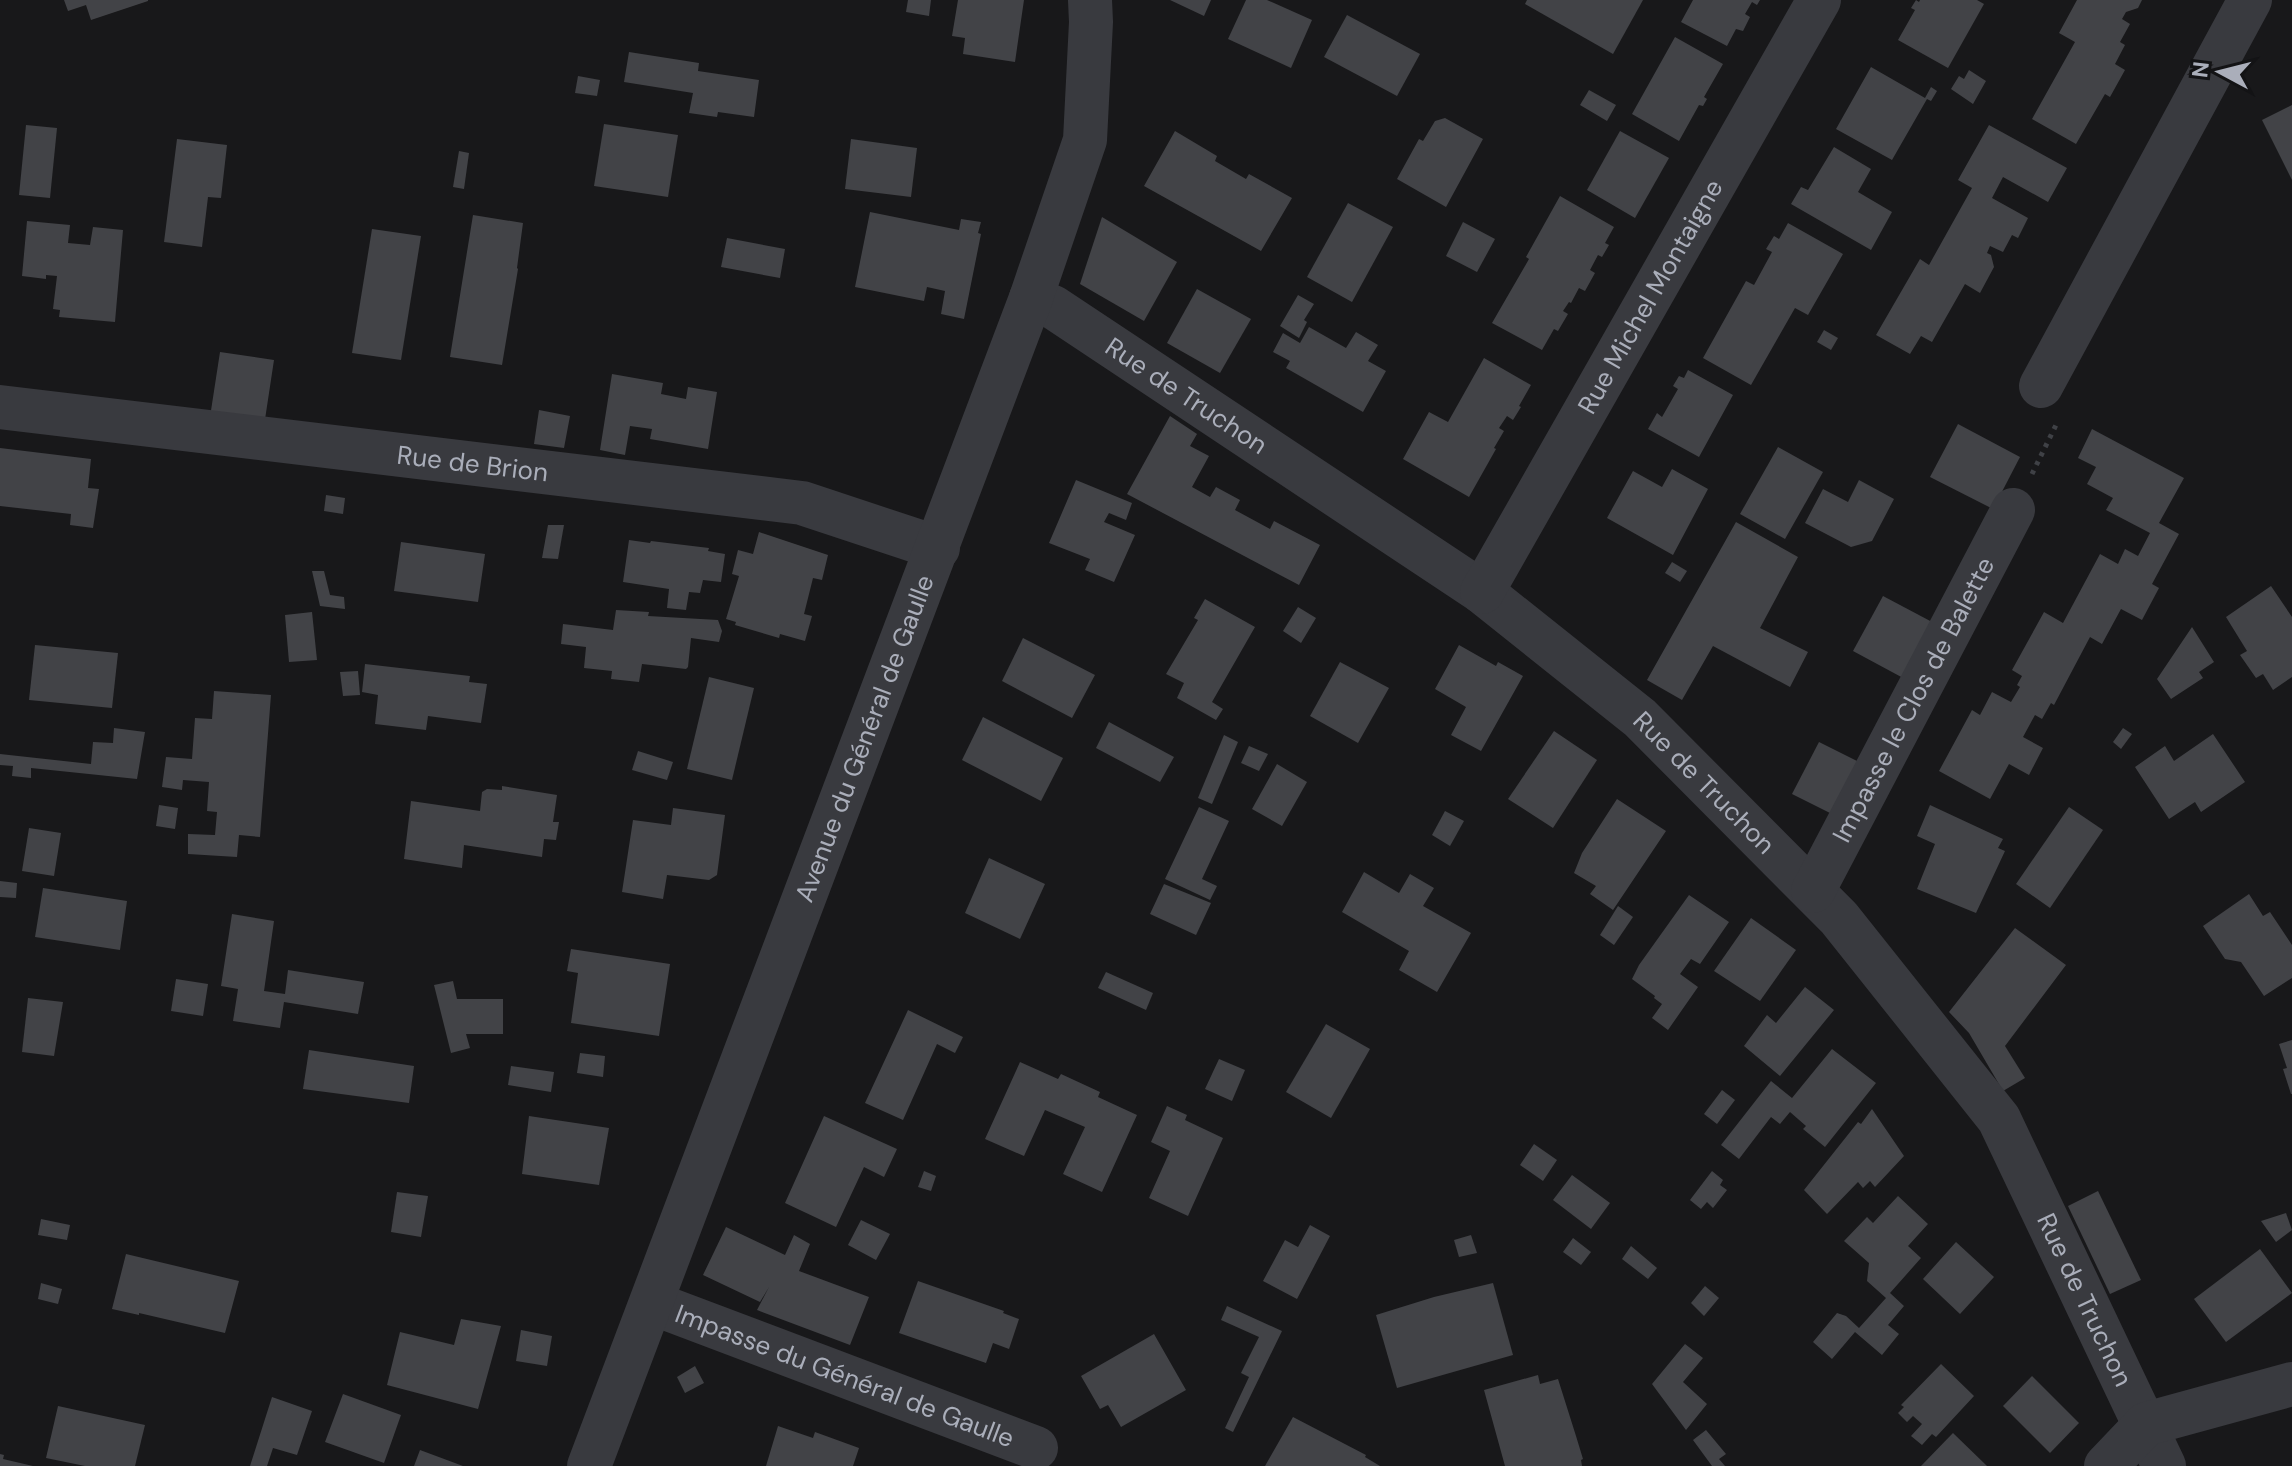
<svg xmlns="http://www.w3.org/2000/svg" width="2292" height="1466" viewBox="0 0 2292 1466" font-family="'DM Sans',sans-serif">
  <style>
    .building { fill: #424347 }
    .lines { fill: none; stroke-linecap: round; stroke-linejoin: round }
    .path { stroke: #3f4146; stroke-width: 5; stroke-dasharray: 4 6; stroke-linecap: butt }
    .minor { stroke: #393a3f; stroke-width: 44 }
    .labels { text-anchor: middle; dominant-baseline: central; stroke-width: 6; stroke-linejoin: round; paint-order: stroke }
    .street-label { font-size: 26px; fill: #aaaeba; stroke: #131315 }
  </style>
  <rect width="100%" height="100%" fill="#18181a"/>
  <g class="building">
    <path d="M64 0H148V1L91 20 86 5 68 11Z"/>
    <path d="M908 0H931L929 16 906 12Z"/>
    <path d="M958 0H1024L1015 62 963 54 965 38 952 36Z"/>
    <path d="M1170 0H1211L1204 16Z"/>
    <path d="M1246 0H1267L1312 20 1291 68 1228 39Z"/>
    <path d="M1527 0H1643L1613 54 1525 4Z"/>
    <path d="M1693 0H1760L1757 5 1752 2 1745 14 1750 17 1743 31 1736 29 1727 46 1681 22Z"/>
    <path d="M1916 0 1919 2 1920 0H1977L1984 4 1948 68 1898 40 1915 10 1911 8Z"/>
    <path d="M2077 0H2142L2138 8 2126 12 2122 19 2130 24 2120 42 2125 45 2115 64 2125 70 2110 97 2105 94 2076 144 2032 119 2075 42 2059 33Z"/>
    <path d="M1347 15 1420 54 1397 96 1324 57Z"/>
    <path d="M1675 37 1723 64 1704 97 1707 99 1703 106 1699 105 1679 141 1632 114Z"/>
    <path d="M629 52 699 63 698 71 759 80 754 117 718 112 717 117 689 113 693 93 624 82Z"/>
    <path d="M1871 67 1925 98 1931 87 1937 91 1931 101 1927 99 1892 160 1836 129Z"/>
    <path d="M1969 70 1986 81 1973 104 1951 89 1959 76 1964 79Z"/>
    <path d="M578 76 600 80 597 96 575 93Z"/>
    <path d="M1589 90 1616 105 1607 121 1580 105Z"/>
    <path d="M2292 105V180L2262 120Z"/>
    <path d="M1445 118 1483 139 1446 207 1397 179 1419 139 1423 141 1435 121Z"/>
    <path d="M604 124 678 135 668 197 594 186Z"/>
    <path d="M26 125 57 128 50 198 19 195Z"/>
    <path d="M1989 125 2067 168 2048 202 2003 177 1992 198 2028 218 2018 238 2012 235 2003 252 1990 246 1987 253 1991 255 1994 267 1980 293 1965 284 1932 342 1921 336 1910 354 1876 335 1920 259 1929 265 1972 188 1958 180Z"/>
    <path d="M1175 131 1217 156 1215 161 1246 179 1249 174 1292 198 1261 251 1144 186Z"/>
    <path d="M1620 131 1669 158 1635 218 1587 190Z"/>
    <path d="M177 139 227 145 221 198 208 197 202 247 164 242Z"/>
    <path d="M851 139 917 148 911 197 845 189Z"/>
    <path d="M1834 147 1871 169 1858 192 1892 212 1871 250 1791 204 1801 187 1808 190Z"/>
    <path d="M459 151 469 153 464 189 453 187Z"/>
    <path d="M1560 196 1614 227 1605 243 1609 245 1602 257 1598 255 1590 270 1595 273 1585 291 1579 288 1571 303 1569 302 1563 311 1568 314 1558 331 1554 329 1542 350 1492 323 1529 259 1526 257Z"/>
    <path d="M1348 203 1393 227 1352 302 1307 277Z"/>
    <path d="M870 212 959 230 961 219 981 222 978 233 981 234 964 319 941 314 945 291 927 287 924 301 855 287Z"/>
    <path d="M473 215 523 223 517 268 518 269 502 365 450 357Z"/>
    <path d="M1102 217 1177 262 1144 321 1080 284Z"/>
    <path d="M27 221 70 225 68 243 90 245 93 227 123 230 115 322 59 317 60 310 53 309 57 276 46 275V279L22 276Z"/>
    <path d="M1463 222 1495 239 1477 272 1446 256Z"/>
    <path d="M1788 223 1843 254 1808 315 1795 308 1751 385 1703 358 1746 281 1754 285 1772 252 1766 249 1774 236 1779 239Z"/>
    <path d="M372 229 421 236 401 360 352 353Z"/>
    <path d="M727 238 785 249 780 278 721 267Z"/>
    <path d="M1197 289 1251 319 1220 373 1167 343Z"/>
    <path d="M1298 295 1314 304 1304 320 1307 322 1299 338 1280 326Z"/>
    <path d="M1309 327 1346 348 1356 332 1378 345 1368 361 1386 371 1363 412 1286 368 1290 361 1273 352 1283 333 1300 343Z"/>
    <path d="M1824 330 1838 338 1831 350 1817 342Z"/>
    <path d="M220 352 274 360 264 426 210 417Z"/>
    <path d="M1484 358 1531 385 1519 406 1521 407 1513 420 1507 416 1499 428 1504 431 1494 448 1496 449 1469 497 1403 459 1429 412 1448 422Z"/>
    <path d="M1688 370 1733 395 1699 457 1648 429 1657 413 1662 417 1678 389 1673 386 1679 376 1684 378Z"/>
    <path d="M612 374 663 383 661 394 686 399 688 387 717 392 708 449 650 439 652 429 630 426 625 455 600 450Z"/>
    <path d="M539 410 570 416 564 448 534 444Z"/>
    <path d="M1170 416 1197 434 1190 446 1209 456 1192 487 1210 497 1216 487 1240 500 1235 510 1270 529 1274 521 1320 545 1299 585 1127 494Z"/>
    <path d="M1958 424 2020 457 1993 509 1930 477Z"/>
    <path d="M2092 429 2184 478 2159 523 2179 534 2152 584 2159 588 2142 620 2121 609 2102 644 2090 637 2054 705 2051 703 2042 719 2035 715 2023 737 2043 748 2029 775 2009 764 1990 799 1939 771 1972 710 1980 715 1992 692 2011 702 2020 687 2017 685 2022 676 2012 670 2044 612 2063 623 2100 554 2118 564 2125 549 2138 556 2150 533 2106 510 2113 498 2087 484 2096 467 2078 458Z"/>
    <path d="M1778 447 1823 472 1785 539 1740 514Z"/>
    <path d="M0 448 91 459 88 488 99 489 93 528 70 525 71 514 0 506Z"/>
    <path d="M1672 469 1708 489 1673 555 1607 518 1633 471 1662 487Z"/>
    <path d="M1076 480 1132 503 1126 520 1109 513 1104 522 1135 535 1114 582 1085 570 1090 559 1049 543Z"/>
    <path d="M1859 480 1894 499 1872 541 1851 547 1805 523 1823 489 1848 502Z"/>
    <path d="M326 495 345 498 343 514 324 511Z"/>
    <path d="M1736 522 1798 557 1760 628 1808 652 1790 687 1713 646 1682 700 1647 680Z"/>
    <path d="M548 525H564L558 559 542 558Z"/>
    <path d="M759 532 828 555 822 580 813 578 804 614 812 616 805 641 780 634 779 638 735 625 736 622 726 619 739 576 732 574 738 550 753 554Z"/>
    <path d="M629 540 650 543 651 541 709 548 708 551 725 554 721 582 703 580 700 593 689 592 686 610 667 608 669 589 623 582Z"/>
    <path d="M401 542 485 554 478 602 394 591Z"/>
    <path d="M1672 562 1687 571 1680 582 1665 573Z"/>
    <path d="M312 571H324L330 595 344 597 345 609 320 606Z"/>
    <path d="M2271 586 2292 617V677L2273 690 2263 674 2256 678 2240 655 2247 651 2226 617Z"/>
    <path d="M1883 596 1934 623 1905 679 1853 651Z"/>
    <path d="M1205 599 1255 627 1212 702 1223 709 1216 720 1177 698 1184 683 1166 674 1198 620 1194 618Z"/>
    <path d="M1298 607 1316 618 1301 643 1283 631Z"/>
    <path d="M616 610 649 612 648 616 718 620 722 631 719 642 691 638 688 667 686 669 642 664 639 682 611 679 612 671 584 668 586 647 561 644 563 624 613 630Z"/>
    <path d="M312 612 317 660 289 662 285 615Z"/>
    <path d="M2192 627 2214 662 2199 672 2203 678 2171 699 2157 679Z"/>
    <path d="M1023 638 1095 675 1072 718 1002 681Z"/>
    <path d="M35 645 118 653 112 708 29 700Z"/>
    <path d="M1459 645 1496 666 1498 662 1523 676 1481 751 1451 735 1466 707 1435 689Z"/>
    <path d="M1340 662 1389 688 1358 743 1310 716Z"/>
    <path d="M365 664 470 676 469 682 487 684 481 723 428 716 426 730 375 724 378 695 362 692Z"/>
    <path d="M358 671 360 695 343 696 340 672Z"/>
    <path d="M709 677 754 688 732 780 687 769Z"/>
    <path d="M214 691 271 695 260 837 239 835 237 857 188 854V834L215 835 217 812 207 811 209 782 183 780 182 790 162 787 166 757 192 759 195 718 212 719Z"/>
    <path d="M983 717 1063 758 1041 801 962 760Z"/>
    <path d="M1109 722 1174 757 1160 782 1096 748Z"/>
    <path d="M114 728 145 732 137 779 31 768V778L12 776 13 766 0 765V754L91 764 93 742 113 743Z"/>
    <path d="M2123 728 2132 734 2121 749 2113 742Z"/>
    <path d="M1554 731 1597 760 1553 828 1508 799Z"/>
    <path d="M2213 734 2245 782 2201 812 2195 802 2169 819 2135 767 2165 746 2174 761Z"/>
    <path d="M1224 735 1238 742 1212 804 1198 798Z"/>
    <path d="M1819 742 1861 763 1834 815 1792 794Z"/>
    <path d="M1249 746 1268 754 1259 771 1241 763Z"/>
    <path d="M638 751 673 762 667 780 632 770Z"/>
    <path d="M1277 764 1307 782 1282 826 1252 809Z"/>
    <path d="M502 786 557 795 553 822H559L556 840 544 839 542 857 464 845 462 868 404 859 411 801 480 811 482 792 487 789 502 790Z"/>
    <path d="M1617 799 1666 831 1613 910 1590 894 1596 886 1574 873 1582 853Z"/>
    <path d="M159 805 178 808 175 829 156 826Z"/>
    <path d="M1930 805 2003 839 1998 848 2005 851 1976 913 1917 889 1935 844 1917 836Z"/>
    <path d="M1199 807 1229 821 1202 879 1217 886 1210 900 1165 879Z"/>
    <path d="M2069 807 2103 830 2050 908 2016 884Z"/>
    <path d="M673 808 725 815 717 875 709 880 667 875 663 899 622 892 633 820 671 825Z"/>
    <path d="M1445 811 1464 821 1450 846 1432 835Z"/>
    <path d="M29 828 61 833 54 876 22 871Z"/>
    <path d="M989 858 1045 884 1020 939 965 913Z"/>
    <path d="M1364 872 1399 893 1410 874 1434 888 1423 906 1471 933 1437 992 1399 970 1409 951 1342 912Z"/>
    <path d="M0 881 17 883 16 898 0 897Z"/>
    <path d="M1164 884 1211 903 1196 935 1150 914Z"/>
    <path d="M43 888 127 901 120 950 35 937Z"/>
    <path d="M2249 894 2263 916 2270 912 2292 945V978L2264 996 2241 962 2225 959 2203 926Z"/>
    <path d="M1689 895 1729 922 1700 964 1691 959 1680 974 1698 987 1668 1030 1652 1018 1662 1004 1654 998 1655 996 1632 979 1639 965Z"/>
    <path d="M1618 906 1633 917 1614 945 1600 935Z"/>
    <path d="M232 914 274 921 264 991 285 994 288 970 364 982 358 1014 284 1002 280 1028 233 1021 238 989 221 986Z"/>
    <path d="M1751 918 1796 950 1760 1001 1714 971Z"/>
    <path d="M2015 928 2066 965 2005 1046 2025 1078 2003 1091 1969 1033 1949 1012Z"/>
    <path d="M571 949 670 964 659 1036 571 1023 578 973 567 971Z"/>
    <path d="M1106 972 1153 993 1146 1010 1098 988Z"/>
    <path d="M176 979 208 984 203 1016 171 1011Z"/>
    <path d="M453 981 457 999H503V1034H466L470 1048 451 1053 434 985Z"/>
    <path d="M1805 987 1834 1010 1780 1076 1744 1046 1767 1015 1776 1023Z"/>
    <path d="M28 998 63 1002 54 1056 22 1052Z"/>
    <path d="M908 1010 963 1037 955 1053 937 1044 903 1120 865 1103Z"/>
    <path d="M1326 1024 1370 1049 1331 1118 1286 1092Z"/>
    <path d="M2292 1040V1094H2291L2283 1069 2287 1068 2279 1044Z"/>
    <path d="M1832 1049 1876 1083 1825 1147 1803 1129 1806 1126 1790 1112 1780 1124 1771 1117 1739 1159 1721 1145 1771 1081 1792 1098Z"/>
    <path d="M309 1050 414 1066 409 1103 303 1089Z"/>
    <path d="M580 1053 605 1056 603 1077 577 1073Z"/>
    <path d="M1219 1059 1245 1070 1232 1101 1205 1089Z"/>
    <path d="M1020 1062 1058 1079 1061 1074 1100 1092 1098 1097 1137 1115 1102 1192 1063 1174 1085 1127 1045 1110 1024 1156 985 1139Z"/>
    <path d="M511 1066 554 1072 551 1092 508 1085Z"/>
    <path d="M1722 1090 1735 1100 1717 1124 1704 1114Z"/>
    <path d="M1167 1106 1187 1115 1185 1120 1223 1138 1188 1216 1149 1198 1170 1151 1151 1142Z"/>
    <path d="M1872 1109 1904 1156 1875 1187 1870 1181 1863 1188 1858 1182 1827 1214 1804 1190 1858 1122 1861 1124Z"/>
    <path d="M529 1116 609 1128 599 1185 522 1174Z"/>
    <path d="M824 1116 897 1149 884 1177 864 1167 836 1227 785 1203Z"/>
    <path d="M1534 1144 1557 1160 1543 1181 1520 1165Z"/>
    <path d="M924 1171 936 1176 931 1191 918 1187Z"/>
    <path d="M1712 1171 1723 1180 1720 1185 1727 1190 1713 1208 1707 1202 1701 1209 1690 1200Z"/>
    <path d="M1572 1175 1610 1203 1591 1229 1553 1200Z"/>
    <path d="M2098 1191 2141 1280 2110 1294 2068 1206Z"/>
    <path d="M397 1192 428 1196 421 1237 391 1232Z"/>
    <path d="M1898 1196 1928 1224 1908 1246 1921 1258 1890 1293 1904 1306 1888 1325 1899 1334 1882 1355 1855 1332 1832 1359 1813 1342 1837 1313 1846 1316 1859 1328 1886 1298 1867 1281 1869 1263 1844 1241 1867 1217 1873 1223Z"/>
    <path d="M2286 1213 2292 1230 2276 1242 2261 1221Z"/>
    <path d="M41 1219 70 1225 67 1240 38 1235Z"/>
    <path d="M861 1220 890 1234 876 1260 848 1245Z"/>
    <path d="M1310 1225 1330 1236 1297 1299 1263 1281 1285 1240 1298 1247Z"/>
    <path d="M726 1227 785 1255 794 1235 810 1244 799 1271 869 1297 850 1345 757 1310 769 1287 760 1302 703 1275Z"/>
    <path d="M1471 1235 1477 1253 1459 1257 1454 1240Z"/>
    <path d="M1573 1238 1591 1252 1581 1265 1563 1252Z"/>
    <path d="M1956 1242 1994 1277 1960 1314 1923 1279Z"/>
    <path d="M1631 1246 1657 1268 1648 1279 1622 1259Z"/>
    <path d="M2260 1249 2292 1293 2226 1342 2194 1299Z"/>
    <path d="M126 1254 239 1281 225 1333 139 1313V1315L112 1309Z"/>
    <path d="M918 1281 1004 1311 1003 1313 1019 1319 1009 1349 993 1343 986 1363 899 1333Z"/>
    <path d="M41 1283 62 1289 58 1304 38 1299Z"/>
    <path d="M1493 1283 1513 1355 1397 1388 1376 1315 1434 1297Z"/>
    <path d="M1705 1286 1719 1298 1704 1316 1691 1303Z"/>
    <path d="M1227 1306 1282 1331 1233 1432 1225 1428 1249 1377 1241 1373 1259 1337 1221 1320Z"/>
    <path d="M461 1319 501 1326 478 1409 387 1385 400 1332 454 1345Z"/>
    <path d="M521 1330 552 1336 547 1366 516 1361Z"/>
    <path d="M1154 1334 1186 1390 1121 1427 1108 1405 1100 1409 1081 1376Z"/>
    <path d="M1685 1344 1703 1358 1683 1382 1707 1404 1686 1430 1652 1384Z"/>
    <path d="M1941 1364 1974 1396 1936 1437 1932 1434 1922 1445 1911 1436 1922 1424 1913 1416 1907 1422 1898 1413 1904 1407 1901 1405Z"/>
    <path d="M695 1366 704 1383 685 1393 677 1377Z"/>
    <path d="M1538 1375 1540 1384 1558 1379 1576 1436 1583 1459 1581 1460 1582 1466H1505L1484 1390Z"/>
    <path d="M2032 1376 2079 1423 2050 1453 2003 1406Z"/>
    <path d="M343 1394 401 1415 384 1463 325 1442Z"/>
    <path d="M272 1397 312 1411 297 1455 273 1448 267 1466H250Z"/>
    <path d="M58 1406 145 1425 135 1466H85L46 1458Z"/>
    <path d="M1293 1417 1366 1455 1365 1457 1380 1466H1265Z"/>
    <path d="M778 1426 813 1438 815 1432 859 1448 853 1466H766Z"/>
    <path d="M1706 1430 1726 1454 1719 1459 1725 1466H1712L1693 1440Z"/>
    <path d="M1953 1433 1987 1466H1921Z"/>
    <path d="M420 1450 463 1466H414Z"/>
    <path d="M0 1454 4 1455 3 1459 33 1466H0Z"/>
  </g>
  <g class="lines">
    <path class="path" d="M2032 474 2056 425"/>
    <g class="minor">
      <path id="s1" d="M1031 298 1053 307 1482 592 1640 718 1839 918 1999 1119 2164 1466"/>
      <path d="M2041 386 2250 0"/>
      <path id="s2" d="M0 407 802 503 938 548"/>
      <path id="s3" d="M1482 592 1819 0"/>
      <path id="s4" d="M1813 891 2013 510"/>
      <path id="s5" d="M652 1303 1036 1448"/>
      <path id="s6" d="M589 1466 1031 298 1085 140 1091 22 1090 0"/>
      <path d="M2106 1466 2146 1424 2292 1384"/>
    </g>
  </g>
  <g class="labels">
    <g class="street-label">
      <text stroke="none"><textPath href="#s3" startOffset="340">Rue Michel Montaigne</textPath></text>
      <text stroke="none"><textPath href="#s1" startOffset="184">Rue de Truchon</textPath></text>
      <text stroke="none"><textPath href="#s2" startOffset="476">Rue de Brion</textPath></text>
      <text stroke="none"><textPath href="#s4" startOffset="216">Impasse le Clos de Balette</textPath></text>
      <text stroke="none"><textPath href="#s6" startOffset="778">Avenue du Général de Gaulle</textPath></text>
      <text stroke="none"><textPath href="#s1" startOffset="832">Rue de Truchon</textPath></text>
      <text stroke="none"><textPath href="#s1" startOffset="1480">Rue de Truchon</textPath></text>
      <text stroke="none"><textPath href="#s5" startOffset="206">Impasse du Général de Gaulle</textPath></text>
    </g>
  </g>
  <g transform="translate(2220 72) rotate(277)" stroke="#131315" stroke-width="6" paint-order="stroke">
  <path d="M0-6L14 30L0 20L-14 30Z" fill="#aaaeba"/>
  <text y="-12" font-size="22" font-weight="bold" text-anchor="middle" fill="#aaaeba">N</text>
  </g>
</svg>
